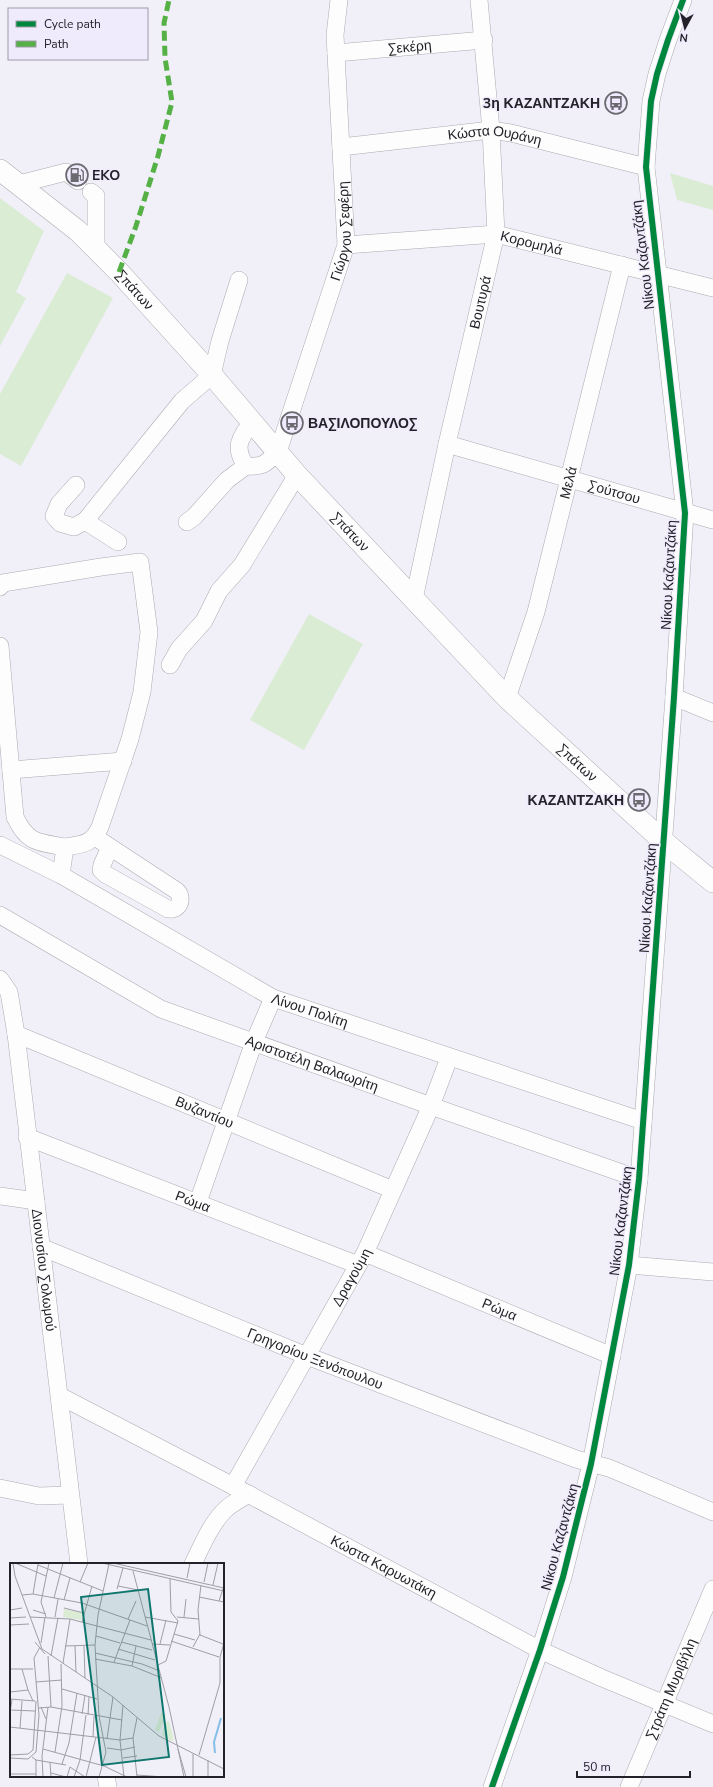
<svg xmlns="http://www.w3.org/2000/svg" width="713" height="1787" viewBox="0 0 713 1787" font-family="'Nunito Sans',sans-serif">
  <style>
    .green { fill: #dbecd5 }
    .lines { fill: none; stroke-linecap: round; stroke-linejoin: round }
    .minor-casing { stroke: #acaab0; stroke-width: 18 }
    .major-casing { stroke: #acaab0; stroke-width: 22 }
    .minor { stroke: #fdfdfe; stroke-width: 17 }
    .major { stroke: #fdfdfe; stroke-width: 21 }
    .quiet { stroke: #55b145; stroke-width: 5; stroke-dasharray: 10 5; stroke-linecap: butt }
    .cycleway-casing { stroke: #f0ebfc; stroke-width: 8 }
    .cycleway { stroke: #00873e; stroke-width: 6 }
    .labels { text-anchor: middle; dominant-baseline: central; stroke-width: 3; stroke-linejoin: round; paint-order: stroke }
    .street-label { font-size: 14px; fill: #242228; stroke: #f0ebfc }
    .poi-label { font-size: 14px; font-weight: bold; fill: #242228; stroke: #f0ebfc; text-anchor: end }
    .inset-river { fill: none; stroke: #85bfe7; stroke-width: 2 }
    .inset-road { fill: none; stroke: #9f9da5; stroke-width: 1 }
    .view { fill: #0f766e; fill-opacity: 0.15; stroke: #0f766e; stroke-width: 2 }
    .inset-edge { fill: none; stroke: #242228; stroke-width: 2 }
  </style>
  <rect width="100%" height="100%" fill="#f1eff8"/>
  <g class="green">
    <path d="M670 173 713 186V210L677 200Z"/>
    <path d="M0 198 44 231 16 292 26 298 0 346Z"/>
    <path d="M67 273 113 298 21 466 0 454V394Z"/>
    <path d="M309 614 363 644 304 750 250 720Z"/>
  </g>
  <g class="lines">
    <g class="minor-casing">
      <g id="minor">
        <path id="s1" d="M336 53 484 40"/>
        <path id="s2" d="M341 147 491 130 511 133 646 167"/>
        <path d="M19 184 66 172 78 181"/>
        <path d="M91 192 96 196V250"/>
        <path id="s3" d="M346 245 496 234 713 288"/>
        <path id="s4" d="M252 422C240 438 233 447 246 466 264 467 265 464 278 452L346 245 335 35 339 0"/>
        <path id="s5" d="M447 444 713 520"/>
        <path d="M76 485 59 504 54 516 60 523 74 527 85 521"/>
        <path d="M187 522 194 517 227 480 246 466"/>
        <path d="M118 542 85 521 182 401 212 375 220 341 239 280"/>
        <path d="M0 587 3 583 101 567 140 562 149 632 142 692 130 739 100 827C91 845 83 844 65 847"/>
        <path id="s6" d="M414 599 447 444 496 234 491 130 479 0"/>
        <path d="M0 646 15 817C28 844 38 842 65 847L61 875"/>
        <path d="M170 665 179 649 204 621 219 591 242 565 297 475"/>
        <path d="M674 697 713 713"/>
        <path id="s7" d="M507 698 536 612 622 265"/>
        <path d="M11 770 123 761"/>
        <path d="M95 837 110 847 102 865 101 870 105 874 168 909C179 911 184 899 177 891L110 847"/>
        <path id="s8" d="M0 845 61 875 273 998 643 1121"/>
        <path id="s9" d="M0 915 161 1009 431 1106 639 1179"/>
        <path id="s10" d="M0 979 9 992 16 1034 79 1564"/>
        <path id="s11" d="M16 1034 393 1190"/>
        <path id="s12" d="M27 1137 358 1265"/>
        <path d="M0 1196 36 1201"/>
        <path d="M198 1202 254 1042 273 998"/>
        <path id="s13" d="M41 1247 307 1356 576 1459 609 1468 713 1512"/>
        <path id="s14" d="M365 1253 612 1356"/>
        <path d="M629 1265 713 1272"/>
        <path id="s15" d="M60 1396 233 1486 540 1650 602 1678 713 1724"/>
        <path id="s16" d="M233 1486 365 1253 431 1106 449 1058"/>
        <path d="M0 1488 39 1496 70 1495"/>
        <path d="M193 1564C201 1547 212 1522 225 1510 232 1503 241 1499 249 1494"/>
        <path d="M106 1776 108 1787"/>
        <path d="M492 1787 540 1650 563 1577 581 1504 591 1464 629 1265 639 1179 674 697 685 513 646 167 651 101 657 74 668 40 683 0"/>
        <path id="s17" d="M629 1787 713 1589"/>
      </g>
    </g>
    <g class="major-casing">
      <g id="major">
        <path id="s18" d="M0 170 78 231 119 272 212 375 297 475 507 698 664 842 713 882"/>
      </g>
    </g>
    <use href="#minor" class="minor"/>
    <use href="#major" class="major"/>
    <path class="quiet" d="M119 272 136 226 158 156 172 102 165 58 164 23 169 0"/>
    <g class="cycleway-casing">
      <path id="cycleway" d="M492 1787 540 1650 563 1577 581 1504 591 1464 629 1265 639 1179 674 697 685 513 646 167 651 101 657 74 668 40 683 0"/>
    </g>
    <use href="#cycleway" class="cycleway"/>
  </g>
  <defs>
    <g id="bus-ring" transform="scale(1.15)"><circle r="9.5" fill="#f0ebfc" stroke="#6c6a71" stroke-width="1.5"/><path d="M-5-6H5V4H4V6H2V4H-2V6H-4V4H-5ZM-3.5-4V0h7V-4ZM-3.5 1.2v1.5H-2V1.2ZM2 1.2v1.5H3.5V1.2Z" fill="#6c6a71"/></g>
    <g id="fuel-ring" transform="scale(1.15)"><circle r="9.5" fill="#f0ebfc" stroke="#6c6a71" stroke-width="1.5"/><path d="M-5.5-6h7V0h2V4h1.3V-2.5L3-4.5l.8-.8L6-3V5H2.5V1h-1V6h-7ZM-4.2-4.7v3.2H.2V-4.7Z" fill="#6c6a71"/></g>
  </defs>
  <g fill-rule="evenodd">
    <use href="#bus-ring" x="616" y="103"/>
    <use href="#fuel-ring" x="77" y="175"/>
    <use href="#bus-ring" x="292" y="423"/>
    <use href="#bus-ring" x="639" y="800"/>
  </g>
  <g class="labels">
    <g class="street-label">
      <text stroke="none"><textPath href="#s1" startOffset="74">Σεκέρη</textPath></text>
      <text stroke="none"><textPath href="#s2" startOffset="155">Κώστα Ουράνη</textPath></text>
      <text stroke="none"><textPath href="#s4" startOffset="317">Γιώργου Σεφέρη</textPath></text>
      <text stroke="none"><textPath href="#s3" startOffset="187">Κορομηλά</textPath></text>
      <text transform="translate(643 255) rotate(-97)">Νίκου Καζαντζάκη</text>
      <text stroke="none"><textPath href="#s18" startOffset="181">Σπάτων</textPath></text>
      <text stroke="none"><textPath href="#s6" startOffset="304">Βουτυρά</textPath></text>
      <text stroke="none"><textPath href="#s7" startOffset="224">Μελά</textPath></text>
      <text stroke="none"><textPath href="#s5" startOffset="174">Σούτσου</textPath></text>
      <text stroke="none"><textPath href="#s18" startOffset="505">Σπάτων</textPath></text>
      <text transform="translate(669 575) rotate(-87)">Νίκου Καζαντζάκη</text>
      <text stroke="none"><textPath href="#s18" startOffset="829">Σπάτων</textPath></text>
      <text transform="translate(648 898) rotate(-86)">Νίκου Καζαντζάκη</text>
      <text stroke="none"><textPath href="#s8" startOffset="352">Λίνου Πολίτη</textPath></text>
      <text stroke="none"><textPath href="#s9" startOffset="347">Αριστοτέλη Βαλαωρίτη</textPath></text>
      <text stroke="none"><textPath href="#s11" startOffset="204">Βυζαντίου</textPath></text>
      <text stroke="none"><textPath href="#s12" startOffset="178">Ρώμα</textPath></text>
      <text transform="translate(621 1221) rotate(-83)">Νίκου Καζαντζάκη</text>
      <text stroke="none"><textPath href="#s10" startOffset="296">Διονυσίου Σολωμού</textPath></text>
      <text stroke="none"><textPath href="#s16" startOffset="240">Δραγούμη</textPath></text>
      <text stroke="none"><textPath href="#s14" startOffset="146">Ρώμα</textPath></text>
      <text stroke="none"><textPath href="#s13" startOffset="296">Γρηγορίου Ξενόπουλου</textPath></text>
      <text transform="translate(560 1537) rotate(-75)">Νίκου Καζαντζάκη</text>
      <text stroke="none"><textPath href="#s15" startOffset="366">Κώστα Καρυωτάκη</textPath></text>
      <text stroke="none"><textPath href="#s17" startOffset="107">Στράτη Μυριβήλη</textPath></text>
    </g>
    <g class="poi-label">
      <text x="600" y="103">3η ΚΑΖΑΝΤΖΑΚΗ</text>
      <text x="92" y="175" text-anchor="start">EKO</text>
      <text x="308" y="423" text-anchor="start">ΒΑΣΙΛΟΠΟΥΛΟΣ</text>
      <text x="624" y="800">ΚΑΖΑΝΤΖΑΚΗ</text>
    </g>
  </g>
  <g transform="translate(10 1563)">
    <rect width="214" height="214" fill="#f1eff8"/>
    <path d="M54 46 73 50 71 57 53 54ZM151 150 156 152 149 169 145 167ZM159 158 164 177 161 178 152 172 155 159Z" fill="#dbecd5"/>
    <path class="inset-river" d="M205 190 204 179 211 155"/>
    <path class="inset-road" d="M3 0 5 13 32 86 103 134 149 173 214 206M5 0 36 13M92 0 214 28M103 0 214 25M28 2 93 28M123 8 159 144 174 214M177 15 180 0M70 19 78 0M194 19 198 0M191 22 188 47 190 72 213 81M203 22 208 0M108 23 128 27M107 26 113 5M23 31 28 1M12 32 23 31 72 40 137 63M189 34 214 39M44 35 53 0M54 37 60 15M209 38 214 23M54 45 74 50M0 47 12 45M23 47 36 51M20 54 60 56 141 77M36 54 31 39 39 0M45 54 48 36M135 54 168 60M167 54 189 56M174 54 176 36M0 55 16 54M118 56 126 38M72 59 82 23M0 62 19 61M164 71 185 77M86 73 110 80M161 78 209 94M25 79 35 91M111 79 142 87M31 80 35 54M142 81 160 82M150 81 156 57M55 83 85 82M65 83 66 109M74 83 75 115M183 84 190 71M108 86 145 97M85 90 132 101 150 108M38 93 41 144M41 93 48 55M85 96 122 103 152 115M104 99 120 57M53 100 60 56M148 102 156 98 168 58 161 49 160 16M122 103 126 83M0 106H23M12 106 18 127M26 119 52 117M52 126 87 136M0 129 18 127 23 138M0 136 25 138M113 142 110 177 114 214M31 144 36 156M29 145 41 144 112 157M0 147 25 148M0 149 2 137M72 151 75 132M78 152 79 134M127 155 123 175 127 214M0 164 110 177 123 175M10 165 12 138M83 174 84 153M97 176 103 134M97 185 111 187 125 184M33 186 94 203 117 214M168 186 176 214M45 189 52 143 51 101M183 191V214M0 192 18 191 23 187 26 138M189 192 210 120V94L214 80M22 194 26 197V214M0 195 18 196 26 189 29 152 24 95 30 84M113 195 127 193M26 197 56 202M40 199 41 214M52 201 59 180 67 130M41 210 56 214M0 211H26M127 212 154 214M33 214 32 193 38 144M57 214 60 204 75 214M64 214 70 197 76 152M76 214 86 174M89 214 96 189 89 153 85 82 88 52 99 1M198 214V197"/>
    <path class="view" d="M138 26 159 194 92 202 71 34Z"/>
    <rect width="214" height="214" class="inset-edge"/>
  </g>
  <rect x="8" y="8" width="140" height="52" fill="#f0ebfc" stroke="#9e9ba7"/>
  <rect x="16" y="21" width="20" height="6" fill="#00873e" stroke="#9e9ba7"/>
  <text x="44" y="28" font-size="12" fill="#242228">Cycle path</text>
  <rect x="16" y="41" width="20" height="6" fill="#55b145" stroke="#9e9ba7"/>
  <text x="44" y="48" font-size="12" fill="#242228">Path</text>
  <g transform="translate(685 28) rotate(187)" stroke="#f0ebfc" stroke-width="3" paint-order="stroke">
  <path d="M0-3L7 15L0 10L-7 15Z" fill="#242228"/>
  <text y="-6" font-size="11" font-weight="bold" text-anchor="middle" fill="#242228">N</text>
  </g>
  <path d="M577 1771v6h113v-6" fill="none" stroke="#242228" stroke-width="2"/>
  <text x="583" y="1771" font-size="12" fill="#242228" stroke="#f0ebfc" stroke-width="3" paint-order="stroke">50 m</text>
</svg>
